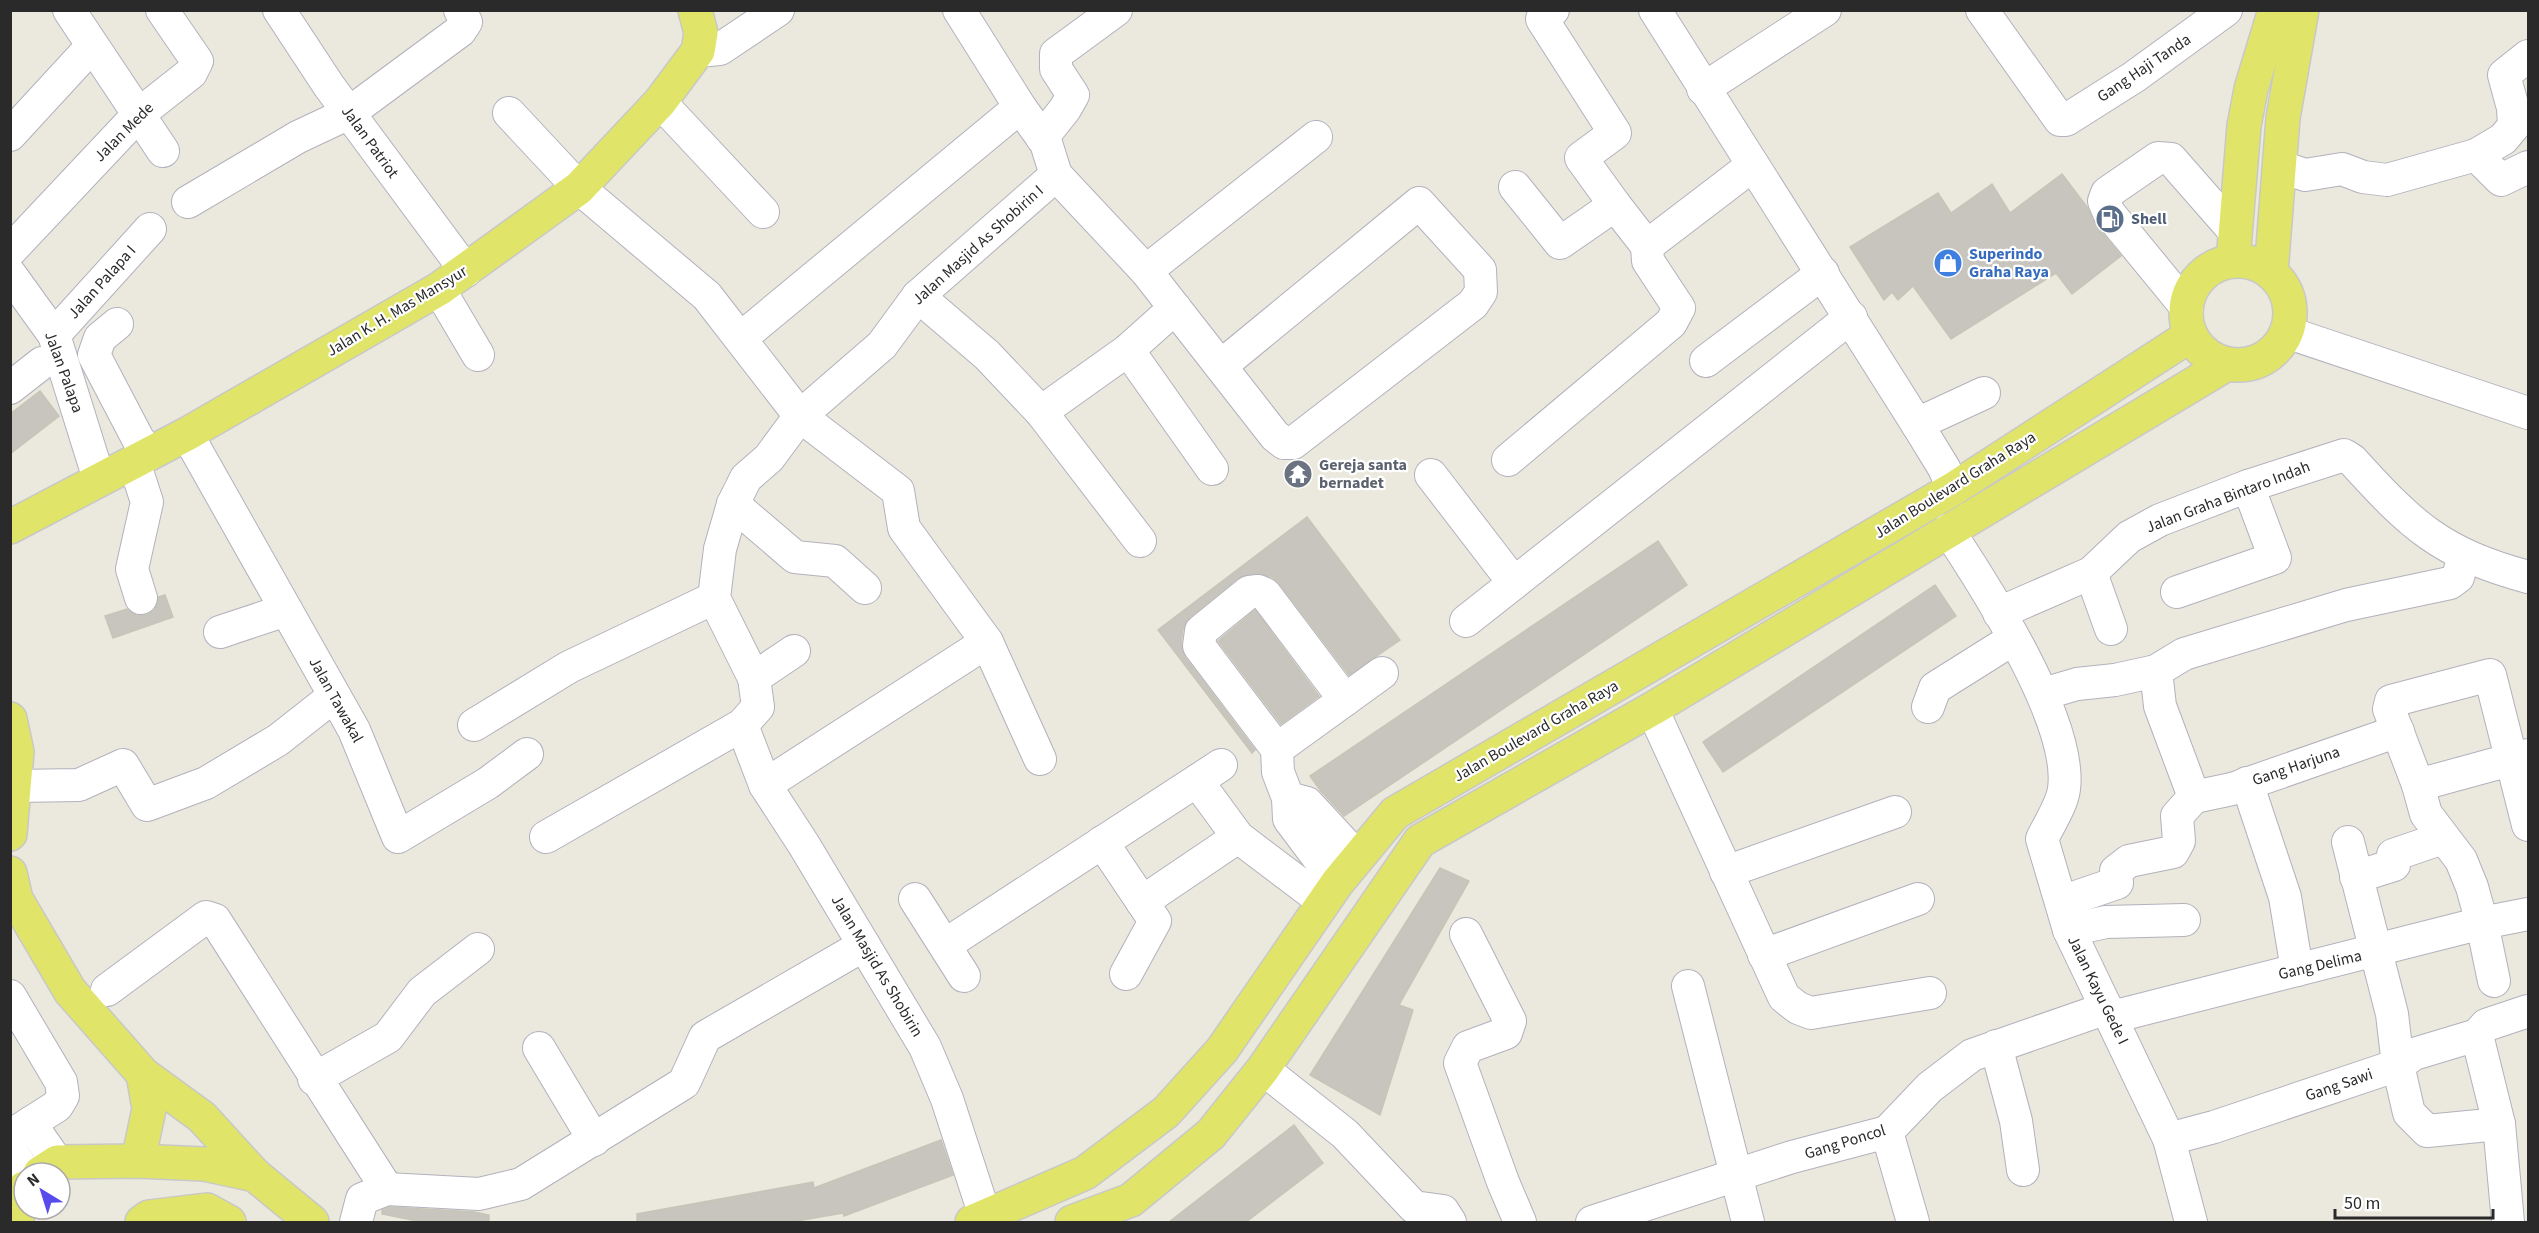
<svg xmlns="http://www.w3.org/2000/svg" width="2539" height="1233" viewBox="0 0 2539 1233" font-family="'Source Sans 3',sans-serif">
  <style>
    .building { fill: #c7c5bd; stroke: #c6c5b7; stroke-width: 1.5 }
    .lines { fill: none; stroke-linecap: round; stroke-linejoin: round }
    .minor-casing { stroke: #b2b1bd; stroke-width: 34 }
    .major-casing { stroke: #c8c8c8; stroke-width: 36 }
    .minor { stroke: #fff; stroke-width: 32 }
    .major { stroke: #e0e569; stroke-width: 33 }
    .labels { text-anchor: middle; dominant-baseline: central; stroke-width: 4.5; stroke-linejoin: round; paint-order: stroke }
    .street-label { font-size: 16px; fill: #2a2a2a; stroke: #fff }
    .service-label { font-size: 16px; font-weight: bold; fill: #4e5e75; stroke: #fff; text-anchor: start }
    .shop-label { font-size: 16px; font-weight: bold; fill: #366cbe; stroke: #fff; text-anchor: start }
    .worship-label { font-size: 16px; font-weight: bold; fill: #5b616d; stroke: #fff; text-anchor: start }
  </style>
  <rect width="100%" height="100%" fill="#ebe9dd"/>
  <g class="building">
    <path d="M2062 174 2087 207 2095 224 2121 256 2072 294 2056 273 1951 339 1913 286 1898 300 1892 292 1884 300 1850 247 1938 193 1951 213 1992 184 2010 213Z"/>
    <path d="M40 391 59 416 10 454V414Z"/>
    <path d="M1307 517 1400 640 1349 675 1279 583 1272 577 1257 573 1238 578 1190 617 1183 629 1181 644 1185 657 1255 750 1252 753 1158 630Z"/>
    <path d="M1658 541 1687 585 1344 816 1320 790 1310 776Z"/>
    <path d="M1935 585 1956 616 1723 772 1703 742Z"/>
    <path d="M165 595 173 617 113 638 105 616 127 609 136 615H147L155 610 158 597Z"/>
    <path d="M1255 610 1319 696 1281 724 1218 641Z"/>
    <path d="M1440 868 1469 881 1399 1005 1413 1010 1380 1115 1310 1075Z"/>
    <path d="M1294 1125 1323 1163 1246 1222H1169Z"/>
    <path d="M941 1140 953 1175 844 1216 843 1213 791 1222H637V1214L813 1182 814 1188Z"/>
    <path d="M390 1207 474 1212 489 1215V1222H422L382 1214V1210Z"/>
  </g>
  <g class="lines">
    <g class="minor-casing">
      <g id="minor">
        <path d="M69 10 163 151"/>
        <path d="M279 10 329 86 466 271"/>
        <path d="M959 10 1020 107 1046 143 1056 175 1146 271 1275 436 1284 443H1293L1473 304 1481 292 1480 270 1419 203 1222 365"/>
        <path d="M1553 10 1542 19 1615 133 1581 158 1615 205"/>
        <path d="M1655 10 1917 424 1944 468 1953 489"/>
        <path d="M1982 10 2060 120H2066L2134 77 2226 10"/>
        <path d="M698 51 720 49 778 10"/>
        <path d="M1703 89 1825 10"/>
        <path d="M660 102 763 212"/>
        <path d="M509 113 579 188 707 296 800 416 898 491 904 528 987 642 1040 759"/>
        <path d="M10 135 92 46"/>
        <path d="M1042 138 1065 109 1073 95 1056 69V54L1116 10"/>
        <path d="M2476 155 2501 180 2528 167"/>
        <path d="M2279 166 2305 175 2342 169 2363 177 2387 180 2476 155 2503 139 2514 126 2513 108 2504 75 2528 56"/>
        <path d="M1515 187 1560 243 1615 205 1647 246"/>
        <path d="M188 202 298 137 349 113 460 31 466 22 460 10"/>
        <path d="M10 251 139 114 191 73 197 61 162 10"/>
        <path d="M1146 271 1316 137"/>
        <path d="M10 274 54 335 99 479"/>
        <path d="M439 289 478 355"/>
        <path d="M918 296 987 355 1041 412"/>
        <path d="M2187 308 2109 213 2104 201 2107 193 2158 158 2171 159 2235 232"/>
        <path d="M117 324 100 338 94 355 138 439 149 453"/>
        <path d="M2286 332 2528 413"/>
        <path d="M54 335 150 229"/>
        <path d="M741 338 1020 107"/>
        <path d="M1128 350 1212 469"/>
        <path d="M1706 361 1823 273"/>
        <path d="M10 388 42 363"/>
        <path d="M1917 424 1984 393"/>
        <path d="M187 434 354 730 398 837 488 783 527 754"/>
        <path d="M1508 460 1671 323 1679 308 1648 261 1647 246 1753 165"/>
        <path d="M134 462 147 502 132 569 141 598"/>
        <path d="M1431 475 1514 583"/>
        <path d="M733 504 795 557 835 561 865 588"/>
        <path d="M1948 530C1985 586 2073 722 2064 789 2062 805 2049 824 2042 839L2069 930 2169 1139 2191 1222"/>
        <path d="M1140 541 1041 412 1128 350 1175 308"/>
        <path d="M2091 573 2111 629"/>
        <path d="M2177 592 2275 558 2248 486"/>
        <path d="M1999 613 2091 573 2129 537 2160 520 2248 486 2344 455 2352 460C2412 526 2440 553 2528 577"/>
        <path d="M1466 621 1851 317"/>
        <path d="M220 632 286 610"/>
        <path d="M2156 671 2160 706 2194 797"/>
        <path d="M754 678 794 651"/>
        <path d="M2043 694 2077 684 2115 680 2156 671 2184 654 2346 605 2450 583 2458 577 2464 556"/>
        <path d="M1928 707 1935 688 2013 639"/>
        <path d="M1652 709 1784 997 1798 1008 1811 1013 1930 993"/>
        <path d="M474 725 569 667 714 598"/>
        <path d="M742 725 765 785 804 845 925 1047 947 1099 986 1219"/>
        <path d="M1277 749 1382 673"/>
        <path d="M1197 781 1238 837 1324 902"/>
        <path d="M2247 783 2285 897 2297 970"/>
        <path d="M765 785 987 642"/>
        <path d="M2418 785 2528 755"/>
        <path d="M15 786 79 785 123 765 147 805 206 783 278 740 334 696"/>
        <path d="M2194 797 2232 789 2398 731"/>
        <path d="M1288 798 1307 803 1357 857"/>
        <path d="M546 837 742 725 758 707 754 678 714 598 720 549 733 504 746 478 769 458 800 416 882 345 918 296 1056 175"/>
        <path d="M1102 842 1155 921 1126 974"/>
        <path d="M1726 872 1895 812"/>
        <path d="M2356 877 2394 865 2393 855 2443 838"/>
        <path d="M1337 883 1289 819 1288 798 1278 772 1277 749 1199 646 1201 631 1249 592 1258 591 1265 594 1345 700"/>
        <path d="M915 899 964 976"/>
        <path d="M1142 902 1238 837"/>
        <path d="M2061 902 2117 883 2116 871 2129 861 2173 852 2179 841 2177 816 2194 797"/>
        <path d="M2069 930 2106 922 2184 920"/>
        <path d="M1466 934 1510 1021 1506 1033 1468 1047 1460 1063 1503 1182 1520 1222"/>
        <path d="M945 945 1221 765"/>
        <path d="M1764 955 1918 899"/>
        <path d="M2494 981 2482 923 2472 887 2461 860 2426 814 2418 785 2389 709 2391 701 2490 675 2528 825"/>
        <path d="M1688 986 1748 1222"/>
        <path d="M107 990 206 917 215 920 387 1189 362 1199 356 1222"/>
        <path d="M10 996 61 1082 63 1096 57 1106 10 1136"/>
        <path d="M2112 1017 2482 923 2528 914"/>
        <path d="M2477 1035 2414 1054 2398 1065 2409 1113 2427 1131 2499 1124 2477 1035 2486 1025 2528 1011"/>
        <path d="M1996 1046 2016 1121 2023 1170"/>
        <path d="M539 1048 594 1140"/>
        <path d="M1263 1069 1345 1134 1414 1207 1443 1211 1450 1222"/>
        <path d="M314 1079 388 1037 422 992 478 949"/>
        <path d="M30 1123 57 1162"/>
        <path d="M2499 1124 2508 1222"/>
        <path d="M1887 1132 1913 1222"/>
        <path d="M2169 1139 2214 1127 2398 1065 2392 1014 2348 842"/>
        <path d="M10 1149 25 1173"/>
        <path d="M387 1189 479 1194 521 1184 684 1083 705 1037 864 945"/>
        <path d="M1592 1222 1792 1157 1887 1132 1930 1087 1972 1055 2107 1008"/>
      </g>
    </g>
    <g class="major-casing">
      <g id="major">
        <path d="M2233 261 2244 126 2251 89 2275 10"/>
        <circle cx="2238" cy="313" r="52"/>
        <path d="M2271 273 2283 118 2302 10"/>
        <path d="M10 527 187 434 439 289 579 188 660 102 698 51 701 33 695 10"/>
        <path d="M10 719 17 752 10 834"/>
        <path d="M10 873 16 899 70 991 143 1074 202 1117 255 1175"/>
        <path d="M138 1161 149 1109 143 1074"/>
        <path d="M40 1173 57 1162 138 1161 204 1164 255 1175 312 1222"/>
        <path d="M17 1222 20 1194 24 1188"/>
        <path d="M142 1222 149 1217 207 1210 229 1222"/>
        <path d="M972 1222 1085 1173 1166 1112 1222 1050 1337 883 1395 813 1953 489 2191 335"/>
        <path d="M1072 1222 1131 1200 1211 1134 1263 1069 1420 841 1652 709 2227 364"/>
      </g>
    </g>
    <use href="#minor" class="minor"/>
    <use href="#major" class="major"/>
  </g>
  <defs>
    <g id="fuel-disc" transform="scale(1.5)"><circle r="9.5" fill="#5c6f8a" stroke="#fff"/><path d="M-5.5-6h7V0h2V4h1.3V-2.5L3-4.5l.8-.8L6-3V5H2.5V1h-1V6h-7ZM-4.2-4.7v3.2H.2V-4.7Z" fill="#fff"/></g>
    <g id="shop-disc" transform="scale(1.5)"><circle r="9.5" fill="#3f7fe0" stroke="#fff"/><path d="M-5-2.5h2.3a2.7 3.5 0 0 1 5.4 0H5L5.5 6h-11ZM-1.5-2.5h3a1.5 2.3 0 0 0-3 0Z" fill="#fff"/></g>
    <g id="temple-disc" transform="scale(1.5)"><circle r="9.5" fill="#6b7280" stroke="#fff"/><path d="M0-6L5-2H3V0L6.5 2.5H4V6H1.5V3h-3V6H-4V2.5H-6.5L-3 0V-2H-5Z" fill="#fff"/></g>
  </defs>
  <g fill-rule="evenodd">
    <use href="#fuel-disc" x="2110" y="219"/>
    <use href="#shop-disc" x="1948" y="263"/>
    <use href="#temple-disc" x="1298" y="474"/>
  </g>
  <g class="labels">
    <g class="street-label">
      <text transform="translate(2144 68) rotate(-34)">Gang Haji Tanda</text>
      <text transform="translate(124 132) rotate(-45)">Jalan Mede</text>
      <text transform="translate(370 142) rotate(54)">Jalan Patriot</text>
      <text transform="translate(978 245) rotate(-42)">Jalan Masjid As Shobirin I</text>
      <text transform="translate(102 282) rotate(-48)">Jalan Palapa I</text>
      <text transform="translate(397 311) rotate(-31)">Jalan K. H. Mas Mansyur</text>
      <text transform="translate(64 372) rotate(70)">Jalan Palapa</text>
      <text transform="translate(1955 485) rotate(-32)">Jalan Boulevard Graha Raya</text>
      <text transform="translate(2228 497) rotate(-21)">Jalan Graha Bintaro Indah</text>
      <text transform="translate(336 700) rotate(61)">Jalan Tawakal</text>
      <text transform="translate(1536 731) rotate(-30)">Jalan Boulevard Graha Raya</text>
      <text transform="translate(2296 766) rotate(-19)">Gang Harjuna</text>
      <text transform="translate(2320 965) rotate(-13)">Gang Delima</text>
      <text transform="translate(877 966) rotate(59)">Jalan Masjid As Shobirin</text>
      <text transform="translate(2098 990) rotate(64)">Jalan Kayu Gede I</text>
      <text transform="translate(2339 1085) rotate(-19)">Gang Sawi</text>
      <text transform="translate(1845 1142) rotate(-17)">Gang Poncol</text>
    </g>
    <g class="service-label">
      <text x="2131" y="219">Shell</text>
    </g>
    <g class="shop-label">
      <text x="1969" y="254">Superindo<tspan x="1969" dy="18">Graha Raya</tspan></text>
    </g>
    <g class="worship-label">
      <text x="1319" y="465">Gereja santa<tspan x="1319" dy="18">bernadet</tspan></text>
    </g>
  </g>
  <rect width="2539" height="1233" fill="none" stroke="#2a2a2a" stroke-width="24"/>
  <g transform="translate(42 1191) rotate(322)"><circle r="28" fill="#ffffff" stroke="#aaaaaa" stroke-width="1.5"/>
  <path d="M0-4.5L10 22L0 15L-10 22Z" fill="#584beb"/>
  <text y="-9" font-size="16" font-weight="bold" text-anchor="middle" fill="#2a2a2a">N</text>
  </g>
  <path d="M2335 1209v9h158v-9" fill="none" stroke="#2a2a2a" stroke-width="3"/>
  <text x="2344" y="1209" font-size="18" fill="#2a2a2a" stroke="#ffffff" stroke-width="4.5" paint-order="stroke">50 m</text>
</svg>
